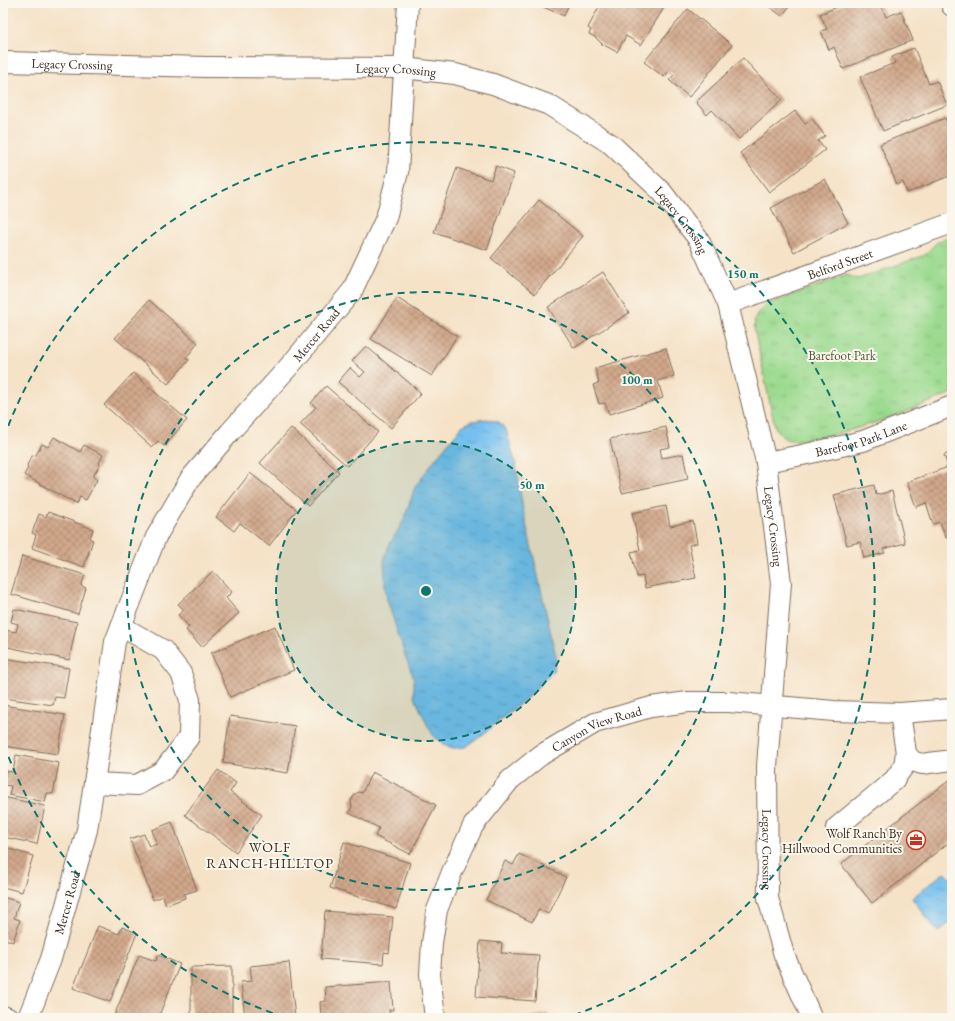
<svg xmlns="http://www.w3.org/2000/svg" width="955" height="1021" viewBox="0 0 955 1021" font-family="'EB Garamond',serif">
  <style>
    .park { fill: url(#park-tufts); stroke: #6b8256 }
    .water { fill: url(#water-ripples); stroke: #587586 }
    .building { fill: url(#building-cross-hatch) }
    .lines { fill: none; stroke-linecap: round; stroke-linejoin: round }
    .minor-casing { stroke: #7c6a59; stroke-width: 22 }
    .minor { stroke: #fff; stroke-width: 20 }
    .ring { fill: none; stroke: #0f766e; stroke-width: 2; stroke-dasharray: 7 5 }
    .labels { text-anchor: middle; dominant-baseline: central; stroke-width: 4; stroke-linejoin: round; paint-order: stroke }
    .street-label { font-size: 13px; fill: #3b2a1e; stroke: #fbf7ec }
    .park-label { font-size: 13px; fill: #53563a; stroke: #fbf7ec }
    .poi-label { font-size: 13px; fill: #3b2a1e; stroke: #fbf7ec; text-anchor: end }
    .neighbourhood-label { font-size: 14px; letter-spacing: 1px; fill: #3b2a1e; stroke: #fbf7ec }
    .centre { fill: #0f766e; stroke: #fbf7ec; stroke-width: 2 }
    .ring-label { font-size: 12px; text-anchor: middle; font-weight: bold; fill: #0f766e; stroke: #fbf7ec; stroke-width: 4; stroke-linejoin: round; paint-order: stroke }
  </style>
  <defs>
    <pattern id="park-tufts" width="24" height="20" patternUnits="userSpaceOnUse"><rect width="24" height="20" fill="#9bda8f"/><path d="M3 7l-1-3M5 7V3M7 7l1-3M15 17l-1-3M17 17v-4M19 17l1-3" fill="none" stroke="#86bb7b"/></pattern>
    <pattern id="water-ripples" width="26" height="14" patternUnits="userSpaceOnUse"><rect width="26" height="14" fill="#76c0ef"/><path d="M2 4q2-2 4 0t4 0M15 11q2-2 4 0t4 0" fill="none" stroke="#629cc1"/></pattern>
    <pattern id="building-cross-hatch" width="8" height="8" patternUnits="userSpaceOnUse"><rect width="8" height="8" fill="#d1a88b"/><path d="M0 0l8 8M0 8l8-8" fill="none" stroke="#ab8971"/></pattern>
  </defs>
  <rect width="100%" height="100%" fill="#fbf7ec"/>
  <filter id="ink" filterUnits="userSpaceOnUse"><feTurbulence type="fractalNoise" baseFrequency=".025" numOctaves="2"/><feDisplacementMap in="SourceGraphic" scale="8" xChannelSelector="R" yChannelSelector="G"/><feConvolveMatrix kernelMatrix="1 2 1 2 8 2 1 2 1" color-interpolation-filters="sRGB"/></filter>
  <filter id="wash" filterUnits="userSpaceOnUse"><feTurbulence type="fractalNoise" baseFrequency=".012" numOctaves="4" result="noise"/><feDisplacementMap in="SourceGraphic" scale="16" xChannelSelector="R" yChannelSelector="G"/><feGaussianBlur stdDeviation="0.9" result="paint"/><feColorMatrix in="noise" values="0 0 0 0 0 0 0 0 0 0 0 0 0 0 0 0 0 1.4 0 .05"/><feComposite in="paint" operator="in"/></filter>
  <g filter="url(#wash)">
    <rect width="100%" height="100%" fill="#f5e2c7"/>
    <path class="park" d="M952 236V393C908 411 862 430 815 438 807 439 798 441 791 440 783 440 779 433 775 427L755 333C753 320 756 313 765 305L847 275 858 279 878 272 925 255 937 242Z"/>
    <g class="water">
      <path d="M487 419 499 422 506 430 516 465 523 510 556 656 554 670 529 696 476 740 465 747 453 748 443 744 433 735 426 722 414 696V679L406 658 387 600 385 584 384 560 389 545 404 520 415 487 436 458 462 426 472 421Z"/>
      <path d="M945 872 952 881V921L938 932 912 898Z"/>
    </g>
    <g id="blocks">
      <g class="building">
        <path d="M544 3H569L564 16 543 7Z"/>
        <path d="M601 3H660L665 6 641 45 626 36 617 52 602 44 595 37 589 34 591 30 588 28Z"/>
        <path d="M764 3H792L782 16Z"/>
        <path d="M847 3H880L886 17 901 11 913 40 843 69 834 47 829 50 821 31 827 29 820 14Z"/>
        <path d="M688 9 732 45 689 97 669 80 674 75 669 71 664 77 644 62Z"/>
        <path d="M914 48 929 84 937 81 947 105 883 131 860 77 895 63 892 57Z"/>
        <path d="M743 58 782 100 739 139 712 110 707 115 696 102Z"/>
        <path d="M795 111 805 124 812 119 825 136 818 141 825 150 769 192 740 153Z"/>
        <path d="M945 118 952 135V175L907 193 903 182 897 185 880 144Z"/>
        <path d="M496 166 514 173 487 250 434 232 457 168 491 180Z"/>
        <path d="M825 179 848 223 794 252 771 208Z"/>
        <path d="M539 200 583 236 535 294 491 258Z"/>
        <path d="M603 272 629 313 574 348 548 307Z"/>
        <path d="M397 298 457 336 432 376 371 339Z"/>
        <path d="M149 300 198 343 186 358 189 360 168 384 115 338Z"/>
        <path d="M366 346 421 393 391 428 338 382 350 368 360 377 365 372 352 361Z"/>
        <path d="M666 348 674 376 658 381 663 398 609 414 605 403 599 404 593 385 599 383 595 368Z"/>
        <path d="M133 373 187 420 164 446 158 441 152 447 104 405Z"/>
        <path d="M326 386 378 432 347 466 300 424 316 407 311 403Z"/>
        <path d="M666 427 670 447 660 449 662 458 683 454 688 479 622 493 610 439Z"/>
        <path d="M291 428 339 472 308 506 260 463Z"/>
        <path d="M54 437 80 452 84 445 103 455 99 463 100 464 93 477 97 480 86 500 80 497 76 504 24 475 28 468 27 465 32 456 36 455 42 444 48 447Z"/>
        <path d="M952 452V536L946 538 940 522 933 524 926 503 916 507 907 482 948 467 944 455Z"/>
        <path d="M250 473 297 510 269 546 240 523 234 531 216 517Z"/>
        <path d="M874 485 876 495 892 491 905 543 883 549 885 553 864 558 860 542 847 545 834 495Z"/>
        <path d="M666 506 670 526 693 521 697 543 689 545 696 578 645 588 643 576 637 577 631 552 640 550 632 513Z"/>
        <path d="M48 512 93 529 90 539 93 540 84 567 32 548 36 535 32 533 39 514 46 517Z"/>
        <path d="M22 556 85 575 81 586 86 588 78 614 11 594Z"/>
        <path d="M213 571 232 592 226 598 239 613 202 647 186 630 189 627 178 615 184 610 178 604Z"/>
        <path d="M14 609 77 622 69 660 3 646 5 630 16 632 18 624 11 622Z"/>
        <path d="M275 626 294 670 230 697 211 653Z"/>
        <path d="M3 658 69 668 64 698 55 697 53 705 3 698Z"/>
        <path d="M3 705 65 715 58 754 3 746Z"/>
        <path d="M230 716 295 726 288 773 223 763Z"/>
        <path d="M16 755 59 763 53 794 47 793 45 802 9 795 11 786 3 785 6 771 13 772Z"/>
        <path d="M218 770 236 783 230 792 262 815 236 852 185 815Z"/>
        <path d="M372 772 436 805 410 854 375 836 379 828 349 813 352 807 351 801 355 794 359 792 362 793Z"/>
        <path d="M952 778V840L872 903 841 864Z"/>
        <path d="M3 797 45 806 37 844 3 837Z"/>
        <path d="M172 822 197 890 184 894 185 898 166 905 163 896 153 900 130 839 144 834 149 847 157 844 152 830Z"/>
        <path d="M344 842 410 863 396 909 330 888Z"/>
        <path d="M3 847 33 856 22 892 3 887Z"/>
        <path d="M519 854 566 877 548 914 539 909 532 922 486 900 505 861 513 865Z"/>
        <path d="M3 897 19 902 14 918 20 920 13 942 3 938Z"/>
        <path d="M325 911 393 917 389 953 384 952 383 964 321 959Z"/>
        <path d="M98 926 119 934 122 927 137 933 110 1002 73 988Z"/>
        <path d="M480 941 502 943 501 953 539 955 535 1001 476 997Z"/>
        <path d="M139 955 156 961 158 955 180 964 158 1018H118L114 1016Z"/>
        <path d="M289 962 295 1018H245L241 982 252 981 250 966Z"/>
        <path d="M232 966V1018H191V967Z"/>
        <path d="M391 982 393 1010H389L390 1018H321L320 1002 326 1001 325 987Z"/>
        <path d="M548 1013 549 1018H530V1017Z"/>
      </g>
    </g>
  </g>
  <g filter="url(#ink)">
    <use href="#blocks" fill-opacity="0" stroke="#7c6a59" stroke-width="1"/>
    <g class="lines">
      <g class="minor-casing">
        <g id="minor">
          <path d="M951 3 952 6"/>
          <path id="s1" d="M3 62 206 67 404 68 455 74 493 84 549 105 611 144 662 192 699 240 728 304 766 462 781 583 767 766 768 898 784 955 812 1018"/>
          <path id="s2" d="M728 304 952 223"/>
          <path id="s3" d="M766 462 802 455 863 441 952 406"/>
          <path d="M900 713 906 753 912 761 922 764 952 760"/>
          <path d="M94 783 137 785 163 771 189 737 190 700 181 673 163 650 121 626"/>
          <path d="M836 828 894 780 904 766 906 753"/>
          <path d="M3 1016 8 1018"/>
          <path id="s4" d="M28 1018 51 959 87 830 115 642 156 537 190 479 230 432 293 362 352 291 386 218 398 172 408 3"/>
          <path id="s5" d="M435 1018 430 974 432 943 437 910 452 872 473 826 510 780 541 755 595 723 651 707 688 702H729L834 711 900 713 952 709"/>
        </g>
      </g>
      <use href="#minor" class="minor"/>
    </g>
  </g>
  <circle cx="426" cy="591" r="150" fill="#0f766e" fill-opacity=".12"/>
  <g class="ring">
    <circle cx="426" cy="591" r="150"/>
    <circle cx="426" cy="591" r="299"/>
    <path d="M284 1017A449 449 0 0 1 4 745M4 437A449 449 0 1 1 568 1017"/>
  </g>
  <defs>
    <g id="office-ring" transform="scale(1)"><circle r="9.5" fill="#fbf7ec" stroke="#c8321e" stroke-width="1.5"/><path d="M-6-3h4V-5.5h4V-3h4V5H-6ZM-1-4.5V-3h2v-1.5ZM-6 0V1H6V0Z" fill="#c8321e"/></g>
  </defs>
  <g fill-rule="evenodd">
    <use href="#office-ring" x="916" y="840"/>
  </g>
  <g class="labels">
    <g class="street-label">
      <text stroke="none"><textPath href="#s1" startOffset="69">Legacy Crossing</textPath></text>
      <text stroke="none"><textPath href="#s1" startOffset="393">Legacy Crossing</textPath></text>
      <text stroke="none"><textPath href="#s1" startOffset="729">Legacy Crossing</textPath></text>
      <text stroke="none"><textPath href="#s2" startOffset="119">Belford Street</textPath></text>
      <text stroke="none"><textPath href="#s4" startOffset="759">Mercer Road</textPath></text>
      <text stroke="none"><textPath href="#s3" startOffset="98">Barefoot Park Lane</textPath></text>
      <text stroke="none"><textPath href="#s1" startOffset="1053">Legacy Crossing</textPath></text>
      <text stroke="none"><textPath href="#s5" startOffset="361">Canyon View Road</textPath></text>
      <text stroke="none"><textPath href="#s1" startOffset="1377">Legacy Crossing</textPath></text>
      <text stroke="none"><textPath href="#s4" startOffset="122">Mercer Road</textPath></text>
    </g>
    <g class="park-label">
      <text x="842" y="355">Barefoot Park</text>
    </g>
    <g class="poi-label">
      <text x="902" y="833">Wolf Ranch By<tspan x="902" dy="15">Hillwood Communities</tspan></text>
    </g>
    <g class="neighbourhood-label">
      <text x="270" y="847">WOLF<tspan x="270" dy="16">RANCH-HILLTOP</tspan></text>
    </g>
  </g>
  <circle cx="426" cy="591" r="6" class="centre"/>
  <g class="ring-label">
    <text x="743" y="278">150 m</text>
    <text x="637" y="384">100 m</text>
    <text x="532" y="489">50 m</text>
  </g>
  <rect width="955" height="1021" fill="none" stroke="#fbf7ec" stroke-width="16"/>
</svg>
